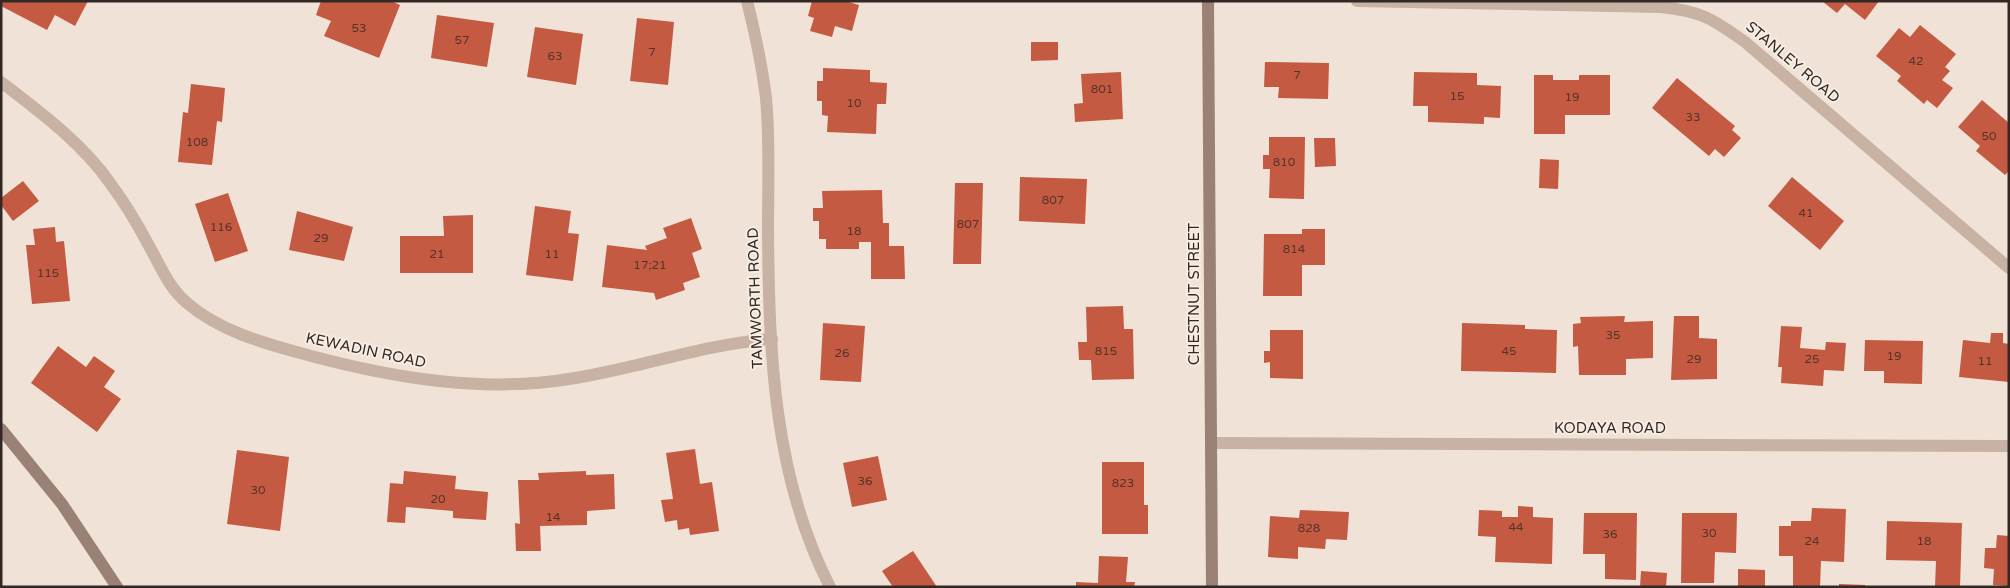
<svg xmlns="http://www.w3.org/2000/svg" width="2010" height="588" viewBox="0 0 2010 588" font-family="'Varela Round',sans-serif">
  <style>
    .building { fill: #c35a41 }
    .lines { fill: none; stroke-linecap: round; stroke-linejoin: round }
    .street { stroke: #c7b2a3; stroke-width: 12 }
    .secondary { stroke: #9a8175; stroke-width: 12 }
    .labels { text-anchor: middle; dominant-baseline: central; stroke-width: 4; stroke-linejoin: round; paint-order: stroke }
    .number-label { font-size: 12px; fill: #56342c }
    .street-label { font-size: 15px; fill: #322825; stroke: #f8ede2 }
  </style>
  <rect width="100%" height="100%" fill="#f0e2d6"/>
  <g class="building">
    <path d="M1 1H88L75 26 55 15 47 30 1 6Z"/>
    <path d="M321 1H391L400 5 379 58 324 36 331 21 316 15Z"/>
    <path d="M812 1H845L859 5 852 31 835 26 832 37 810 31 814 18 808 16Z"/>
    <path d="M1822 1H1879L1865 20 1845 4 1837 13Z"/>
    <path d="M437 15 494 23 487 67 431 58Z"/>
    <path d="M637 18 674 22 668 85 630 81Z"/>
    <path d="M1920 25 1956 54 1945 67 1950 71 1942 80 1953 88 1937 108 1927 100 1924 104 1897 81 1901 76 1876 56 1899 28 1910 37Z"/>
    <path d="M535 27 583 34 576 85 527 77Z"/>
    <path d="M1031 42H1058V60L1031 61Z"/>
    <path d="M1265 62 1329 63 1328 99 1278 98 1279 87H1264Z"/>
    <path d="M823 68 870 70V82L887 83 886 104H877L876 134 827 132 828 116 822 115V101H817V81H823Z"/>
    <path d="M1121 72 1123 119 1075 122 1074 104 1083 103 1081 74Z"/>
    <path d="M1414 72 1477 73V85L1501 86 1500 118 1484 117V124L1428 122V106H1413Z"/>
    <path d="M1534 75H1553V80H1579V75H1610V115H1565V134H1534Z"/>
    <path d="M1677 78 1735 126 1732 130 1741 138 1724 157 1715 149 1709 156 1652 108Z"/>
    <path d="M191 84 225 88 222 122 217 121 212 165 178 162 183 112 188 113Z"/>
    <path d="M1982 100 2009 123V171L2005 175 1976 151 1980 146 1958 127Z"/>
    <path d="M1269 137H1305L1304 199 1269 198 1270 169H1263V155H1269Z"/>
    <path d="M1314 138H1335L1336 166 1315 167Z"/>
    <path d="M1540 159 1559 160 1558 189 1539 188Z"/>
    <path d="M1020 177 1087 179 1085 224 1019 221Z"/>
    <path d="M1792 177 1844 221 1820 250 1768 206Z"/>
    <path d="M23 181 39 201 13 221 1 205V198Z"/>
    <path d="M955 183H983L981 264H953Z"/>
    <path d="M882 190 883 223H889V246H904L905 279H871V242H859V249H826V239H819V221H813V208H823L822 191Z"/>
    <path d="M228 193 248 251 215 262 195 204Z"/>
    <path d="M535 206 571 211 568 233 579 234 573 281 526 275Z"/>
    <path d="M297 211 353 227 344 261 289 250Z"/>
    <path d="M473 215V273H400V236H444L443 216Z"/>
    <path d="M691 218 702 249 692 253 700 277 683 283 685 290 656 300 654 293 602 287 607 245 647 250 645 246 667 238 663 228Z"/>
    <path d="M55 227 56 242 64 241 70 301 32 304 26 245H35L33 229Z"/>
    <path d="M1302 229H1325V265H1302V296H1263L1264 234H1302Z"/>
    <path d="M1123 306 1124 329H1133L1134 379 1092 380 1091 360H1079L1078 342H1087L1086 307Z"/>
    <path d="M1625 316 1624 322 1653 321V358L1626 359V375H1579L1578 346 1573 347V324L1581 323 1580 317Z"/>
    <path d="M1674 316H1699V338L1717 339V379L1671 380Z"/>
    <path d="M823 323 865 326 861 382 820 380Z"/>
    <path d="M1462 323 1525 325V329L1557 330 1556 373 1461 371Z"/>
    <path d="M1781 326 1802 327 1800 348 1825 350 1826 342 1846 343 1844 371 1824 370 1823 386 1781 383 1782 367H1778Z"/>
    <path d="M1270 330H1303V379L1270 378V362L1264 363V351H1270Z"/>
    <path d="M1991 333H2003V343L2009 344V382L1959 377 1963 340 1990 343Z"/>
    <path d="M1865 340 1923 341 1922 384 1884 383V371H1864Z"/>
    <path d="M58 346 86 367 94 356 115 371 104 387 121 399 97 432 31 383Z"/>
    <path d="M695 449 700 484 712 482 719 531 690 535 689 528 678 530 677 520 665 522 661 500 673 499 666 453Z"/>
    <path d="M237 450 289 457 280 531 227 524Z"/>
    <path d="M878 456 887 500 852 507 843 463Z"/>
    <path d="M1102 462H1144V505H1148V534H1102Z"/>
    <path d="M404 471 456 476 455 489 488 492 486 520 453 518V511L406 507 405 523 387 522 390 483 403 484Z"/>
    <path d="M586 471V475L614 474 615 509 587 511V525L540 526 541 551H516L515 523 520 524 518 480H539L538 473Z"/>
    <path d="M1518 506 1533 507V517L1553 518 1552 564 1495 562 1496 537 1478 536 1479 510 1502 511V517H1518Z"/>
    <path d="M1812 508 1846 509 1844 562 1821 561 1820 587 1793 586V556H1779V526H1791V521H1811Z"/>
    <path d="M1300 510 1349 512 1347 540 1326 539 1325 549 1298 547V559L1268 557 1270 516 1299 518Z"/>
    <path d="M1584 513H1637L1636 580 1605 579V554H1583Z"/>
    <path d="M1682 513H1737L1736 553 1715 552 1714 583H1681Z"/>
    <path d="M1887 521 1962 523 1960 587H1935L1936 561 1886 560Z"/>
    <path d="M1997 535 2009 536V586L1993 585 1994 569 1984 568 1985 548H1996Z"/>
    <path d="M913 551 937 587H893L882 571Z"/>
    <path d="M1099 556 1128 557 1126 582H1135L1134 587H1076V582L1098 583Z"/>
    <path d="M1738 569 1765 570V587H1738Z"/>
    <path d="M1641 571 1667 573 1666 587H1640Z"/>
    <path d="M1839 584 1865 585V587H1839Z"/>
  </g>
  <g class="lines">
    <g class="street">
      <path d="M747 1C755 33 762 65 766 98 770 141 768 186 768 230 769 352 773 476 830 587"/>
      <path d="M1357 1 1661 7C1701 11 1713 19 1745 42L2009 268"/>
      <path d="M1 82C40 112 82 143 110 183 124 202 137 223 148 244 160 265 168 287 187 303 222 333 268 344 311 356 394 378 483 393 569 379 637 369 703 344 772 339"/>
      <path d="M1211 443 2009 446"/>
    </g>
    <g class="secondary">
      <path d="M1208 1 1212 587"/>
      <path d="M1 429 62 504 117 587"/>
    </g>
  </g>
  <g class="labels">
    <g class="number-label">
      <text x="359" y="28">53</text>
      <text x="462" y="40">57</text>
      <text x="652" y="52">7</text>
      <text x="555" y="56">63</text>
      <text x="1916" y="61">42</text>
      <text x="1297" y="75">7</text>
      <text x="1102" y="89">801</text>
      <text x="1457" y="96">15</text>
      <text x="1572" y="97">19</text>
      <text x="854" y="103">10</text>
      <text x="1693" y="117">33</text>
      <text x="1989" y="136">50</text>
      <text x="197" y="142">108</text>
      <text x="1284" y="162">810</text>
      <text x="1053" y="200">807</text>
      <text x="1806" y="213">41</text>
      <text x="968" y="224">807</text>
      <text x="221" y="227">116</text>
      <text x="854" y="231">18</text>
      <text x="321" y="238">29</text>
      <text x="1294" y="249">814</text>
      <text x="437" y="254">21</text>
      <text x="552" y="254">11</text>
      <text x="650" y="265">17;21</text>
      <text x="48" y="273">115</text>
      <text x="1613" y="335">35</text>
      <text x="1106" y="351">815</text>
      <text x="1509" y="351">45</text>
      <text x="842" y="353">26</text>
      <text x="1894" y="356">19</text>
      <text x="1694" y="359">29</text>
      <text x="1812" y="359">25</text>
      <text x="1985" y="361">11</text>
      <text x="865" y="481">36</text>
      <text x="1123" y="483">823</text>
      <text x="258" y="490">30</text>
      <text x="438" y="499">20</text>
      <text x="553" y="517">14</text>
      <text x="1516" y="527">44</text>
      <text x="1309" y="528">828</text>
      <text x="1709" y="533">30</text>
      <text x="1610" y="534">36</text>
      <text x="1812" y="541">24</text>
      <text x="1924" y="541">18</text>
    </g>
    <g class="street-label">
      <text transform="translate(1793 62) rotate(40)">STANLEY ROAD</text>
      <text transform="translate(1194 294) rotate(-90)">CHESTNUT STREET</text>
      <text transform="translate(755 298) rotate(-92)">TAMWORTH ROAD</text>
      <text transform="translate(366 350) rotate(12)">KEWADIN ROAD</text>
      <text x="1610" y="428">KODAYA ROAD</text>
    </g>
  </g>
  <rect width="2010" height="588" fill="none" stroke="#322825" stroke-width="5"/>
</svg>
